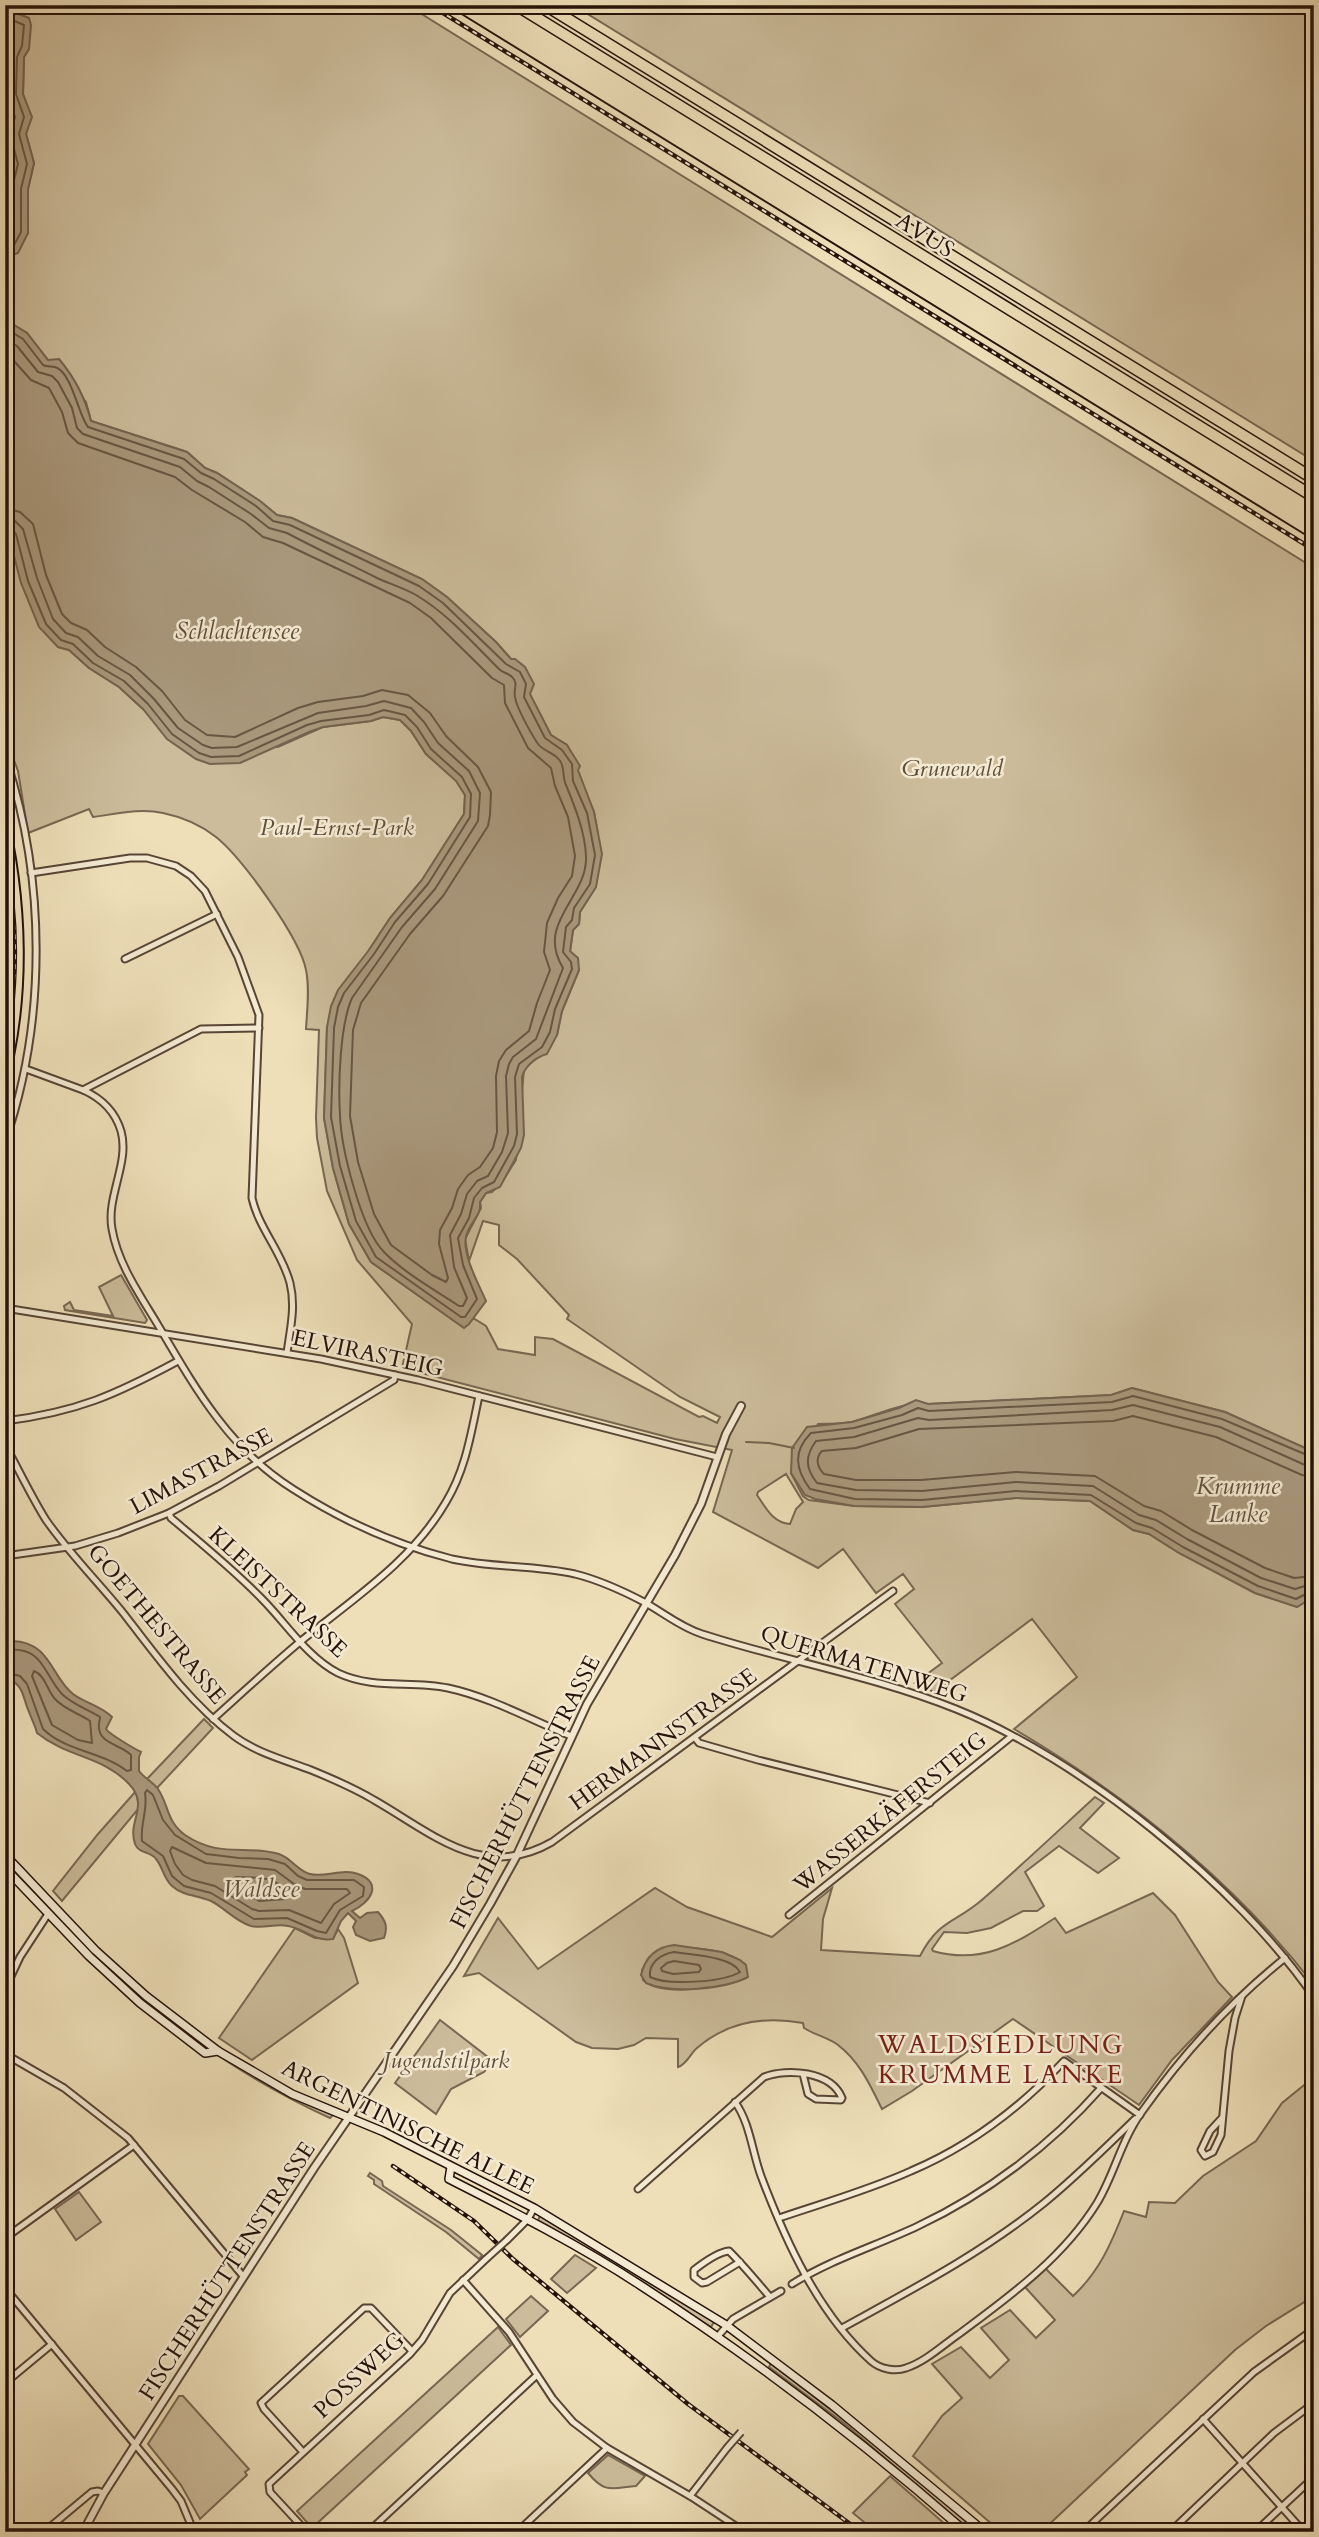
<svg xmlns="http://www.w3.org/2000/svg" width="1319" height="2537" viewBox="0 0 1319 2537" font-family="Cardo,serif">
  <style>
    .green { fill: #ccbc9b; stroke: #786752; stroke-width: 2; fill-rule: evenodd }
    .water { fill: #aa997d; stroke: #75634f; stroke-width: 2 }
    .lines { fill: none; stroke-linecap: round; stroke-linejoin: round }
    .shore { stroke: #685643; stroke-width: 2 }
    .stream { stroke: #75634f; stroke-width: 2 }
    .minor-casing { stroke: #574535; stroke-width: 9 }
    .tertiary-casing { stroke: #574535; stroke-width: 10 }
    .secondary-casing { stroke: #251209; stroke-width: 10 }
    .motorway-casing { stroke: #251209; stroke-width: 13 }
    .minor { stroke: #f4ead2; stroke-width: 5 }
    .tertiary { stroke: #f4ead2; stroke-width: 6 }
    .secondary { stroke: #f4ead2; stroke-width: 7 }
    .motorway { stroke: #eedfb9; stroke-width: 10 }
    .tram { stroke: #251209; stroke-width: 2 }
    .rail-casing { stroke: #251209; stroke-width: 4.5 }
    .rail { stroke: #f4ead2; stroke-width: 2; stroke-dasharray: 5; stroke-linecap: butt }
    .minor-bridge-casing { stroke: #574535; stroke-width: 9; stroke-linecap: butt }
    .minor-bridge { stroke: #f4ead2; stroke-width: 5 }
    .labels { text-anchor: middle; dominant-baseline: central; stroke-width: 5; stroke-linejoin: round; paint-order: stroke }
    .street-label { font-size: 23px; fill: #251209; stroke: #f4ead2 }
    .park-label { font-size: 23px; font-style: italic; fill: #5f4e3c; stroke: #f4ead2 }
    .water-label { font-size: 24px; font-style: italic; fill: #614f3d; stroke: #f4ead2 }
    .quarter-label { font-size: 26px; letter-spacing: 2px; fill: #7a1f14; stroke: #f4ead2 }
  </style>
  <rect width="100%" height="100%" fill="#eedfb9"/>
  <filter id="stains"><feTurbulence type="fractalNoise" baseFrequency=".00286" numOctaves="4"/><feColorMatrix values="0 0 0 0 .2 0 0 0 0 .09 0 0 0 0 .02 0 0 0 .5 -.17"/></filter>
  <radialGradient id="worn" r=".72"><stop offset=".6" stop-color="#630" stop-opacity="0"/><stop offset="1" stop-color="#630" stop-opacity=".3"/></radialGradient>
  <g class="green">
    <path d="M5 5H407L1314 568V1452L1225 1412 1132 1388 1112 1395 928 1404C906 1400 875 1416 852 1422 841 1424 829 1424 818 1424L791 1473 803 1496 809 1500 854 1506 922 1507 1016 1498 1090 1501 1133 1530 1149 1534 1179 1553 1255 1593 1297 1607 1307 1601 1314 1603V1985C1232 1879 1129 1797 1014 1729L1077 1677 1032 1619 934 1692 915 1683 942 1663 895 1604 914 1589 903 1574 876 1593 843 1549 818 1568 713 1512 732 1450 675 1439 402 1368 412 1324 357 1260 327 1191 317 1138 316 1118 319 1030 306 1029C307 1010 310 989 306 970 300 938 242 858 216 837 201 825 182 817 163 813 140 808 116 814 93 817L89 809 28 833 18 771 5 736V530L58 647 69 650 89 668 119 687 143 709 278 747 323 727 371 721 383 717 400 720 411 731 426 754 456 780 465 795 464 814 422 880 390 918 369 950 327 1027 324 1118 333 1168 349 1224 371 1262 463 1327 473 1318 486 1326 498 1349 535 1355V1337L553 1339 699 1417 703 1416 717 1423 720 1417 680 1397 567 1319 569 1315 517 1259 499 1245V1225L483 1221 469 1261 465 1239 481 1208 480 1202 486 1193 492 1192 502 1182 516 1160 524 1069 539 1056 557 1035 562 1011 579 970 570 952 573 930 579 924 580 912 596 887 598 834 594 812 567 745 551 735 511 659 496 642 447 597 422 579 292 518 277 515 260 501 217 473 205 468 187 452 91 421 86 402 48 360 27 333 10 323 7 305H5V258L28 233V189L34 163 26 134 31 117 23 94 24 57 29 49V18L5 9ZM786 1474 803 1502 796 1509 790 1524C773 1523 766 1508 757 1495L758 1492Z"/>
    <path d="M573 5H1314V461Z"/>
    <path d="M121 1275 147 1320 145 1323 65 1310 64 1306 70 1302 74 1310 113 1316 99 1287Z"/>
    <path d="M204 1719 213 1728 157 1788 147 1779Z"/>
    <path d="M136 1791 139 1808 62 1901 53 1891 98 1834Z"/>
    <path d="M1095 1797 1104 1803 1080 1828 1119 1858 1098 1873 1059 1846 1025 1872 1044 1906 1037 1911H1023L991 1928 967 1933 944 1932 932 1949 933 1951C982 1965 1015 1944 1055 1918L1066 1933 1153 1893 1175 1915 1218 1982 1232 1997 1172 2060 1139 2105 1013 2019 912 2091 882 2109C870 2085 860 2062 838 2045 829 2038 815 2035 804 2028L803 2023C764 2016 728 2021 697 2048 690 2054 687 2064 678 2067V2039L646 2038 634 2045 618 2049 592 2048 576 2042 479 1973 464 1976 498 1918 538 1969 655 1888 687 1907 772 1937 832 1888 823 1919 821 1950 920 1956C939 1919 956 1923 983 1899 1021 1866 1058 1831 1095 1797ZM688 1948C708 1949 730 1951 746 1965V1978C723 1987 663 1998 643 1980L642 1970 649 1957Z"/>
    <path d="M5 1860C104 1968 195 2058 333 2115L330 2118C224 2070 135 2000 55 1916 40 1900 15 1878 5 1860Z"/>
    <path d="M295 1928 315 1938 333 1939 338 1929 344 1938 358 1983 252 2060 219 2038Z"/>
    <path d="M440 2020 493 2061 484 2072 451 2089 436 2114 395 2083Z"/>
    <path d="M1314 2077V2296L1266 2326 1235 2350 1041 2532H1001L913 2456 942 2416 962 2398 932 2364 961 2347 990 2378 1009 2360 981 2328 1010 2310 1036 2338 1055 2320 1025 2287 1045 2268 1073 2296C1099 2272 1111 2244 1124 2211L1146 2217 1149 2202 1175 2203 1203 2176 1256 2141 1282 2103Z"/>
    <path d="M370 2173 382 2181 383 2186 451 2230 482 2255 479 2259 446 2232 374 2184V2180L368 2176Z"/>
    <path d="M79 2192 101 2222 76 2240 55 2209Z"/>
    <path d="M540 2216 714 2322 711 2327 618 2267 538 2220Z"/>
    <path d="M575 2255 596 2268 567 2293 551 2279Z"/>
    <path d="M531 2296 548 2311 520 2337 506 2319Z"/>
    <path d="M498 2327 511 2345 312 2528 297 2511Z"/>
    <path d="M771 2363 905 2468 978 2532H972L845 2424 769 2367Z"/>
    <path d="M179 2396H183L249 2469 245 2472 247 2475 200 2519 181 2485 148 2444Z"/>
    <path d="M608 2455 645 2476 636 2486C612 2488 605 2494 588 2473Z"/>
    <path d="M890 2476 954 2532H876L853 2513Z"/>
  </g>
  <g class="water">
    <path d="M5 9 29 18 31 25 29 49 24 57 23 94 32 117 26 134 34 163 28 189V233L18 253 5 258Z"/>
    <path d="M7 304 11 311V323L27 333 48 360 59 359C75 378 85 397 91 421L187 452 205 468 217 473 260 501 277 515 292 518 422 579 447 597 496 642 511 659H515L525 667 534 684 530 694 551 735 567 745 580 766 578 770 594 812 602 854 596 887 580 912 579 924 573 930 570 951 578 958 579 970 562 1011 557 1035 547 1054C536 1057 525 1066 522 1077L524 1135 521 1148 500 1187 486 1193 480 1202C482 1216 468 1224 466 1237 462 1254 479 1285 486 1301L469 1324 464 1328 371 1262 349 1224 333 1168 324 1118 327 1027 331 1006 338 990 369 950 390 918 422 880 464 814 465 795 456 781 426 754 411 731 400 720 383 717 371 721 323 727 309 732 240 763 210 764 196 759 167 739 143 709 119 687 89 668 69 650 58 647 39 627 21 583 9 537 5 530V305Z"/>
    <path d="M1132 1388 1225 1412 1314 1452V1603L1307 1601 1297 1607 1255 1593 1179 1553 1149 1534 1133 1530 1090 1501 1016 1498 922 1507 854 1506 815 1499 805 1495 791 1473 792 1448 807 1427 852 1422 899 1408 916 1400 928 1404 1111 1395Z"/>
    <path d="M12 1641C51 1642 51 1677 73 1694 85 1703 101 1706 112 1717L106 1729C109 1734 135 1749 141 1752L139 1757V1771C144 1778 153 1782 158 1789 169 1805 166 1821 185 1835 221 1859 245 1844 279 1854 291 1858 298 1871 310 1874 325 1878 343 1868 358 1874 384 1883 370 1903 352 1911L360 1918 367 1913 378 1912C386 1921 388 1927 384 1938L370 1941 356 1935 353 1927 356 1921 348 1913 341 1921 333 1939C314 1942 305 1929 288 1926 276 1923 264 1929 251 1926 236 1922 225 1908 211 1901 197 1895 183 1896 172 1886 163 1878 163 1867 156 1859 150 1851 139 1854 135 1844 127 1820 150 1806 129 1784 103 1756 68 1758 37 1733 35 1725 32 1720 29 1712 22 1697 25 1684 5 1678V1644Z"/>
    <path d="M674 1945 722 1952 740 1960 746 1965 748 1977C725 1989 670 1994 646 1983L641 1975C645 1958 656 1947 674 1945Z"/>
  </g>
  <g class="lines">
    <g class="shore">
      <path d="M5 17 24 25 22 46 17 57 16 94 24 117 19 134 27 164 21 189V232L13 247 5 251"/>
      <path d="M5 26 14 31 13 44 8 56 7 94 15 117 10 134 18 164 12 188V230L5 241"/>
      <path d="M5 328 23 339 43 365C47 367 51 366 55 367 72 372 78 415 88 427L184 459 201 473 214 479 256 506 273 521 290 525 419 586 443 603 506 664 520 672 526 684 524 697 545 738 562 750 572 764 573 781 587 813 595 855 590 884 574 908 572 920 566 927 563 952 571 962 572 969 555 1009 550 1032 542 1047 519 1064 515 1077 517 1134 514 1146 494 1182 482 1188 474 1198 469 1218 458 1238 463 1265 477 1299 465 1317H461L376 1257 356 1221 340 1166 331 1117 334 1028 338 1007 344 993 374 954 395 922 428 884 470 817 471 794 462 777 431 749 417 727 405 715 384 710 369 715 321 721 307 725 239 756 211 757 199 753 172 734 148 704 124 681 93 663 73 644 61 640 46 624 28 581 16 534 12 529 5 527"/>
      <path d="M5 339 17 346 38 372 52 376 58 382 72 408 77 428 83 434 180 467 197 481 209 487 251 514 269 528 287 533C317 549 347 563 377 578 390 584 404 588 416 595 448 614 473 643 499 669 503 673 508 673 512 677 519 683 513 690 515 697 516 707 532 735 538 744 544 752 559 754 562 765 564 771 563 779 566 785 575 807 585 832 586 856 588 898 535 922 563 968L536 1039 513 1057 509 1064 506 1076 508 1133 502 1152 488 1176 477 1181 467 1194 461 1214 450 1235 454 1267 467 1298 463 1306H459C435 1290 404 1273 384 1252 361 1229 341 1148 340 1115 338 1084 340 1025 352 998L402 927 435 889 478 821 480 793 469 771 438 743 424 722 411 708 384 701 366 706 318 713 237 747 212 748 203 745 178 728 154 699 130 675 98 656 78 637 66 633 53 619 37 578 23 529 15 521 5 519"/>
      <path d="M5 351 31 380 49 388 62 412 68 433 78 443 175 477 192 490 245 522 263 537 283 543 410 603 431 618 492 678 504 685 505 703 528 748 551 768 555 786 568 817 575 856 572 876 558 898 547 923 544 952 550 970 537 1003 529 1031 506 1050 499 1061 496 1076 497 1132 493 1148 480 1167 468 1175 458 1189 452 1208 440 1230 439 1244 448 1278 446 1282 432 1275 391 1245 374 1214 358 1162 350 1116 353 1030 361 1003 410 934 443 896 488 826 490 815 491 792 478 767 446 736 430 713 408 695 382 690 363 696 318 702 298 708 235 737 207 735 185 720 162 691 136 667 105 647 87 630 71 623 62 614 46 575 33 524 20 512 5 508"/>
      <path d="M1314 1458 1222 1419 1133 1396 1112 1402 929 1411 918 1408 902 1415 854 1428 811 1433C792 1452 796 1470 810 1489L855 1499 922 1500 1016 1491 1091 1495 1136 1523 1152 1528 1183 1547 1258 1586 1296 1599 1306 1594 1314 1596"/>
      <path d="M1314 1467 1305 1465 1220 1427 1133 1405 1112 1410 929 1420 918 1418 854 1437 816 1441C805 1456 805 1468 817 1483L856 1490 922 1491 1016 1482 1093 1486 1139 1515 1156 1520 1187 1539 1261 1578 1295 1589 1305 1586 1314 1587"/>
      <path d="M1314 1477 1302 1475 1216 1437 1133 1416 1113 1421 919 1429 856 1448 822 1451C815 1458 817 1467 824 1474L856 1480H921L1016 1472 1095 1476 1144 1506 1161 1511 1192 1530 1265 1568 1294 1578 1314 1576"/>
      <path d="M5 1650C44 1646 42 1672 62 1694 72 1704 87 1709 100 1717 100 1721 98 1724 99 1728 100 1744 122 1745 131 1755V1770L127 1771C101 1751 67 1752 43 1729L27 1684 20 1676 5 1672"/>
      <path d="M34 1671C45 1675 47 1690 55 1699 64 1709 78 1713 90 1721L92 1743 78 1740 52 1725 32 1676Z"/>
      <path d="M147 1790 153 1795 163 1820 175 1835 206 1854 239 1858 268 1859 285 1864 298 1876 307 1880H354L364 1887 363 1896 340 1910 326 1933 317 1931 287 1918 254 1919 211 1893 184 1886 172 1876 163 1856 142 1841C140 1824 148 1810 145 1793Z"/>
      <path d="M172 1847 206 1863 275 1870 294 1884 305 1889H347L350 1893 334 1904 321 1923 289 1910 259 1911 252 1909 215 1886 192 1880 183 1875 175 1864 170 1851Z"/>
      <path d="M236 1877C258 1878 277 1875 289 1896L286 1899 259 1901 233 1883V1880Z"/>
      <path d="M674 1952C691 1955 732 1956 740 1972 724 1982 668 1986 650 1977 648 1963 661 1954 674 1952Z"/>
      <path d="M674 1961 699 1965 701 1969 699 1972 673 1974 662 1971 661 1968 667 1963Z"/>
    </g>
    <path class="stream" d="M746 1442 769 1443 794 1448"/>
    <g class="minor-casing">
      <g id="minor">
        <path d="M5 756C46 878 47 1020 5 1142"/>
        <path d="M31 873 130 858H147L176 866 191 876 205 891 238 957 259 1015 252 1198C259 1229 282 1252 290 1283 296 1307 290 1330 287 1353"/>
        <path d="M125 959 217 914"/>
        <path d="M26 1069 83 1090 201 1029 259 1028"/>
        <path d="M83 1090C101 1098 115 1111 121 1131 130 1163 106 1196 112 1229 118 1264 140 1295 158 1325 195 1388 229 1449 293 1489 341 1520 397 1545 452 1559 492 1568 535 1565 575 1574 599 1580 623 1591 644 1602 664 1613 680 1627 702 1634 786 1661 874 1676 956 1709 1081 1759 1238 1886 1314 1997"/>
        <path d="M5 1308 321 1359 418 1380 717 1457"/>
        <path d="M5 1421C77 1412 115 1395 178 1361"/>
        <path d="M5 1445C19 1470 31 1496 46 1520 69 1553 99 1583 124 1614 157 1657 191 1704 234 1736 257 1753 285 1760 311 1770 333 1779 354 1788 374 1800 432 1833 483 1882 552 1842L893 1591"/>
        <path d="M169 1513 171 1518C202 1544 234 1570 262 1599 286 1623 307 1657 338 1673 374 1690 411 1680 448 1688 490 1697 531 1720 571 1736"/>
        <path d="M5 1556 75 1546 118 1533 169 1513 219 1486 394 1380 395 1375"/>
        <path d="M213 1719C242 1693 271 1666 301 1641 353 1599 412 1561 446 1502 466 1469 471 1433 479 1396"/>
        <path d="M695 1738 699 1743 758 1760 930 1803"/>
        <path d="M789 1915 1012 1736"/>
        <path d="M5 1989 20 1957 48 1914"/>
        <path d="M5 2054 64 2088 128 2138 243 2276"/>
        <path d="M735 2102C750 2123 752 2151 761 2176 786 2242 818 2313 871 2361 880 2369 895 2372 906 2368 925 2362 943 2345 959 2334 1010 2296 1063 2258 1097 2203 1114 2175 1121 2141 1141 2113 1182 2055 1229 2003 1285 1958"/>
        <path d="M1222 2118 1210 2131 1201 2150 1205 2156 1213 2152 1221 2135 1229 2051 1235 2018 1242 1996"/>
        <path d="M638 2189 764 2077C787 2068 831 2071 842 2098L841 2100 816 2099 808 2094 803 2074"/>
        <path d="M779 2218C823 2203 869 2190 911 2171 970 2146 1021 2107 1064 2061L1140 2115"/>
        <path d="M5 2238 134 2145"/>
        <path d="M507 2240 528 2219 534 2208"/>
        <path d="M740 2262 707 2282 702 2283 694 2277V2270C703 2263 718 2252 729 2251 744 2266 757 2282 770 2297"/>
        <path d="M463 2280 509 2332 553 2399 573 2422 607 2448 690 2496 745 2532"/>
        <path d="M792 2284C832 2259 876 2246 918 2226 986 2194 1051 2145 1101 2088"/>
        <path d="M5 2288 172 2489 181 2501 194 2532"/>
        <path d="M842 2328C911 2290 982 2253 1044 2203 1076 2177 1105 2148 1135 2119"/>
        <path d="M718 2336 733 2319 781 2291"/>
        <path d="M5 2383 52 2344"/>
        <path d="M1203 2419 1304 2532"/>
        <path d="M303 2452 264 2409 261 2403 364 2308H371L412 2351"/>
        <path d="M690 2496 727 2448"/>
        <path d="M44 2532 92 2492 98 2491 104 2493"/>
        <path d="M307 2532 270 2492 269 2484 409 2355 422 2340 450 2293 486 2259"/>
        <path d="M368 2532 537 2375"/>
        <path d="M517 2532 607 2448"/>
        <path d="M1083 2532 1254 2372 1314 2329"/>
        <path d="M1170 2532 1274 2433 1314 2403"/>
        <path d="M1255 2532 1314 2477"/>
      </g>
    </g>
    <g class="tertiary-casing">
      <path id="tertiary" d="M83 2532 104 2493 314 2168 453 1966 490 1904 516 1857 587 1704 675 1555 701 1504 726 1434 741 1406"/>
    </g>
    <g class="secondary-casing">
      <g id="secondary">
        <path d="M5 1855 95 1950 146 1996 218 2051 292 2094 384 2132 534 2208 726 2325 832 2405 985 2532"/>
        <path d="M5 1868 89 1956 140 2003 205 2053 218 2051"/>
        <path d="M451 2167 449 2179C514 2212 579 2245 640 2285 755 2359 863 2442 966 2532"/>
      </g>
    </g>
    <g class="motorway-casing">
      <g id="motorway">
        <path d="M516 5 1314 497"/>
        <path d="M545 5 1314 479"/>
      </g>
    </g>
    <use href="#minor" class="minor"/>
    <use href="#tertiary" class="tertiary"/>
    <use href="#secondary" class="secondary"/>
    <use href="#motorway" class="motorway"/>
    <g class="tram">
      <path d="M447 5 1314 540"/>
      <path d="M5 804C28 898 32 1000 5 1093"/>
    </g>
    <g class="rail-casing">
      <g id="rail">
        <path d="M430 5 1314 550"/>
        <path d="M5 855C19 921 17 991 5 1057"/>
        <path d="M393 2166 474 2221 513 2259 688 2404 861 2532"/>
      </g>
    </g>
    <use href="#rail" class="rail"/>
    <g class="minor-bridge-casing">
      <g id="minor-bridge">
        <path d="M486 2259 507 2240"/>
        <path d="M727 2448 741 2432"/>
      </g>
    </g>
    <use href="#minor-bridge" class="minor-bridge"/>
  </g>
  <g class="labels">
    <g class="street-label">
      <text transform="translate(925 235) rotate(32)">AVUS</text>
      <text transform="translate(368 1353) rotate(12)">ELVIRASTEIG</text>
      <text transform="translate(201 1471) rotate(-28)">LIMASTRASSE</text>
      <text transform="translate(278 1592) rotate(43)">KLEISTSTRASSE</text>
      <text transform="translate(157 1624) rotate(50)">GOETHESTRASSE</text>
      <text transform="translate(864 1664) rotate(17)">QUERMATENWEG</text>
      <text transform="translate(663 1739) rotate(-36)">HERMANNSTRASSE</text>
      <text transform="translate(525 1792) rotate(-63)">FISCHERHÜTTENSTRASSE</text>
      <text transform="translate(890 1812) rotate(-39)">WASSERKÄFERSTEIG</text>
      <text transform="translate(408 2127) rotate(26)">ARGENTINISCHE ALLEE</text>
      <text transform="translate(227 2271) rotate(-57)">FISCHERHÜTTENSTRASSE</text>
      <text transform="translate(359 2375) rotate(-43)">POSSWEG</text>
    </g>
    <g class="park-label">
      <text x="952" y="768">Grunewald</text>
      <text x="337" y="827">Paul-Ernst-Park</text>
      <text x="446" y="2060">Jugendstilpark</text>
    </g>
    <g class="water-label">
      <text x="237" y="631">Schlachtensee</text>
      <text x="1238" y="1486">Krumme<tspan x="1238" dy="28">Lanke</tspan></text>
      <text x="261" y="1889">Waldsee</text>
    </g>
    <g class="quarter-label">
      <text x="1001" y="2044">WALDSIEDLUNG<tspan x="1001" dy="30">KRUMME LANKE</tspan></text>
    </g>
  </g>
  <rect width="1319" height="2537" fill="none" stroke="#eedfb9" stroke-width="28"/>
  <rect x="7" y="7" width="1305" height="2523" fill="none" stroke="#251209" stroke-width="3.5"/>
  <rect x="14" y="14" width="1291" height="2509" fill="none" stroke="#251209" stroke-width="2"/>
  <rect width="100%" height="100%" filter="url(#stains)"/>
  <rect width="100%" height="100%" fill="url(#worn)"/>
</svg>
